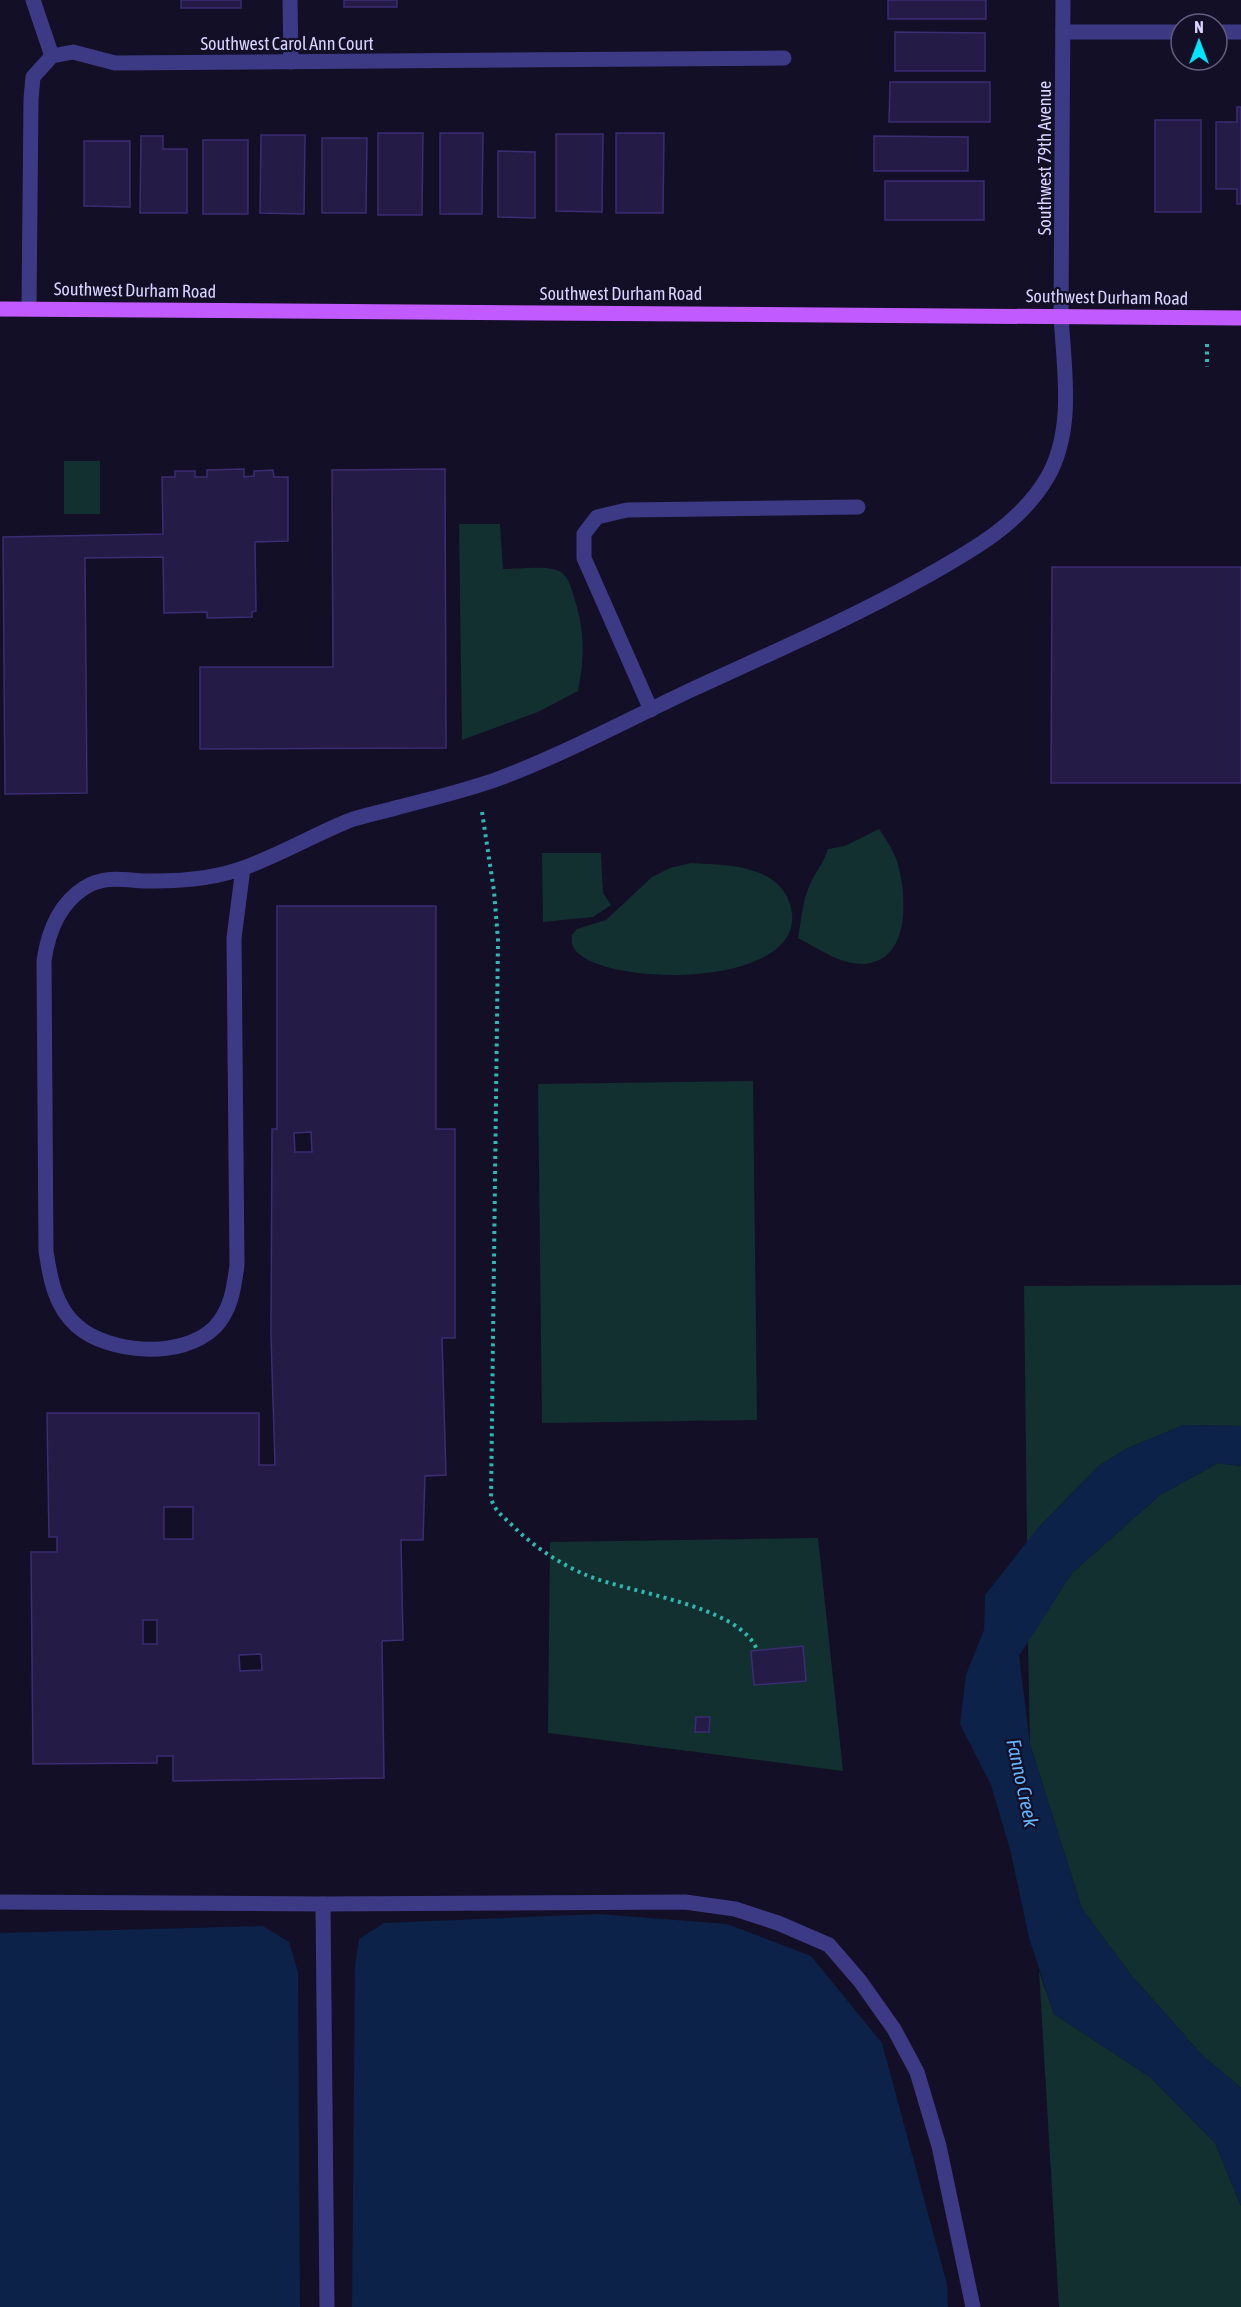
<svg xmlns="http://www.w3.org/2000/svg" width="1241" height="2307" viewBox="0 0 1241 2307" font-family="'Asap Condensed',sans-serif">
  <style>
    .green { fill: #12302f }
    .water { fill: #0c2248 }
    .building { fill: #241b47; stroke: #3b2d73; stroke-width: 1.5; fill-rule: evenodd }
    .lines { fill: none; stroke-linecap: round; stroke-linejoin: round }
    .path { stroke: #2fb8b0; stroke-width: 4; stroke-dasharray: 3 4.5; stroke-linecap: butt }
    .lane { stroke: #3d3a85; stroke-width: 15 }
    .street { stroke: #3d3a85; stroke-width: 15 }
    .primary { stroke: #c25bff; stroke-width: 15 }
    .labels { text-anchor: middle; dominant-baseline: central; stroke-width: 4.5; stroke-linejoin: round; paint-order: stroke }
    .street-label { font-size: 18px; fill: #d9d4ff; stroke: #130f26 }
    .water-label { font-size: 20px; font-style: italic; fill: #62b6ff; stroke: #130f26 }
  </style>
  <rect width="100%" height="100%" fill="#130f26"/>
  <g class="green">
    <rect x="64" y="461" width="36" height="53"/>
    <path d="M459 524H500L503 569C516 569 549 565 559 571 568 576 570 585 573 594 585 630 585 654 578 691L538 712 462 740Z"/>
    <path d="M879 829C886 839 893 850 897 861 907 895 912 962 862 964 840 964 817 948 798 938 801 923 802 906 807 892 812 876 823 865 828 849L845 846Z"/>
    <path d="M542 853H601L603 893 611 905 593 917 543 922Z"/>
    <path d="M691 863C723 865 773 864 788 899 827 992 585 990 572 944 571 941 572 938 572 935L577 929 606 920 652 877 670 868Z"/>
    <path d="M753 1081 757 1420 542 1423 538 1084Z"/>
    <path d="M1241 1285V1426L1184 1425 1128 1448 1100 1465 1038 1528 1027 1543 1024 1286Z"/>
    <path d="M1218 1463 1241 1466V2088L1202 2055 1131 1975 1082 1909 1030 1744 1028 1640 1072 1573 1160 1495Z"/>
    <path d="M818 1538 843 1771 548 1733 550 1542Z"/>
    <path d="M1039 1971 1054 2014 1150 2077 1215 2143 1241 2206V2307H1059Z"/>
  </g>
  <g class="water">
    <path d="M1184 1425 1241 1426V1466L1218 1463 1160 1495 1072 1573 1019 1656 1030 1744 1082 1909 1131 1975 1202 2055 1241 2088V2206L1215 2143 1150 2077 1054 2014 1029 1938 1011 1853 991 1785 960 1724 966 1675 984 1630 985 1595 1038 1528 1100 1465 1128 1448Z"/>
    <path d="M599 1914 727 1924 811 1956 882 2043 947 2284 948 2307H352L355 1966 359 1939 384 1923Z"/>
    <path d="M263 1926 289 1942 298 1972 300 2307H0V1933Z"/>
  </g>
  <g class="building">
    <rect x="181" y="0" width="60" height="8"/>
    <rect x="344" y="0" width="53" height="7"/>
    <rect x="888" y="0" width="98" height="19"/>
    <path d="M895 32 985 33V71H895Z"/>
    <path d="M890 82H990V122H889Z"/>
    <path d="M1237 107H1241V204H1237V189H1216V122H1237Z"/>
    <rect x="1155" y="120" width="46" height="92"/>
    <path d="M378 133H423L422 215H378Z"/>
    <path d="M440 133H483L482 214H440Z"/>
    <path d="M616 133H664L663 213H616Z"/>
    <path d="M556 134H603L602 212 556 211Z"/>
    <path d="M261 135H305L304 214 260 213Z"/>
    <path d="M141 136H163V149H187V213H140Z"/>
    <path d="M874 136 968 137V171H874Z"/>
    <path d="M322 138H367L366 213H322Z"/>
    <rect x="203" y="140" width="45" height="74"/>
    <path d="M84 141H130V207L84 206Z"/>
    <path d="M498 151 535 152V218L498 217Z"/>
    <rect x="885" y="181" width="99" height="39"/>
    <path d="M244 469V477L254 476V471L273 470 274 477H288V541L255 542 256 611 252 612V617L207 618V612L164 613 163 557 85 558 87 793 5 794 3 537 163 534 162 477H175V471H195V477H207V470Z"/>
    <path d="M445 469 446 748 200 749V667H333L332 470Z"/>
    <path d="M1052 567H1241V783H1051Z"/>
    <path d="M277 906H436V1129H455V1338H442L446 1475 425 1476 423 1540H401L403 1640 382 1641 384 1778 173 1781V1756H157V1763L33 1764 31 1552H57V1537H49L47 1413H259V1465H275L271 1336 272 1129H277ZM311 1132 312 1152H295L294 1133ZM164 1507H193V1539H164ZM143 1620H157V1644H143ZM261 1654 262 1670 240 1671 239 1655Z"/>
    <path d="M803 1646 806 1681 754 1685 751 1651Z"/>
    <path d="M696 1717H710L709 1732H695Z"/>
  </g>
  <g class="lines">
    <g class="path">
      <path d="M1207 344V367"/>
      <path d="M482 812 494 891 498 940 491 1499C497 1514 503 1516 514 1527 533 1546 560 1564 586 1575 628 1593 740 1605 757 1650"/>
    </g>
    <g class="lane">
      <path d="M651 710 584 558V534L597 517 627 510 858 507"/>
      <path d="M243 868 234 938 237 1265C234 1288 231 1311 214 1328 182 1359 109 1354 77 1326 55 1307 50 1278 46 1251L44 961C48 932 58 905 84 888 106 873 131 882 155 881 185 881 217 878 246 867 281 854 314 835 348 821 364 815 383 812 399 807 431 799 463 791 495 780 563 755 627 720 693 689 771 653 850 619 925 577 971 551 1019 525 1047 478 1075 430 1064 369 1061 316"/>
      <path d="M0 1902 323 1904 685 1902 735 1909 778 1923 829 1945 860 1981 894 2029 917 2072 939 2146 973 2307"/>
      <path d="M323 1904 327 2307"/>
    </g>
    <g class="street">
      <path d="M33 0 52 56"/>
      <path d="M290 0 291 62"/>
      <path d="M1063 32H1181"/>
      <path d="M1217 32H1241"/>
      <path d="M29 308 31 99 33 77 52 56 73 52 115 63 784 58"/>
      <path d="M1061 316 1063 0"/>
    </g>
    <path class="primary" d="M0 309 1241 318"/>
  </g>
  <g class="labels">
    <g class="street-label">
      <text x="287" y="43">Southwest Carol Ann Court</text>
      <text transform="translate(1044 158) rotate(-90)">Southwest 79th Avenue</text>
      <text transform="translate(135 290) rotate(1)">Southwest Durham Road</text>
      <text x="621" y="293">Southwest Durham Road</text>
      <text transform="translate(1107 297) rotate(1)">Southwest Durham Road</text>
    </g>
    <g class="water-label">
      <text transform="translate(1023 1783) rotate(78)">Fanno Creek</text>
    </g>
  </g>
  <g transform="translate(1199 42)"><circle r="28" fill="#130f26" stroke="#625e7d" stroke-width="1.5"/>
  <path d="M0-4.5L10 22L0 15L-10 22Z" fill="#00e5ff"/>
  <text y="-9" font-size="16" font-weight="bold" text-anchor="middle" fill="#d9d4ff">N</text>
  </g>
</svg>
